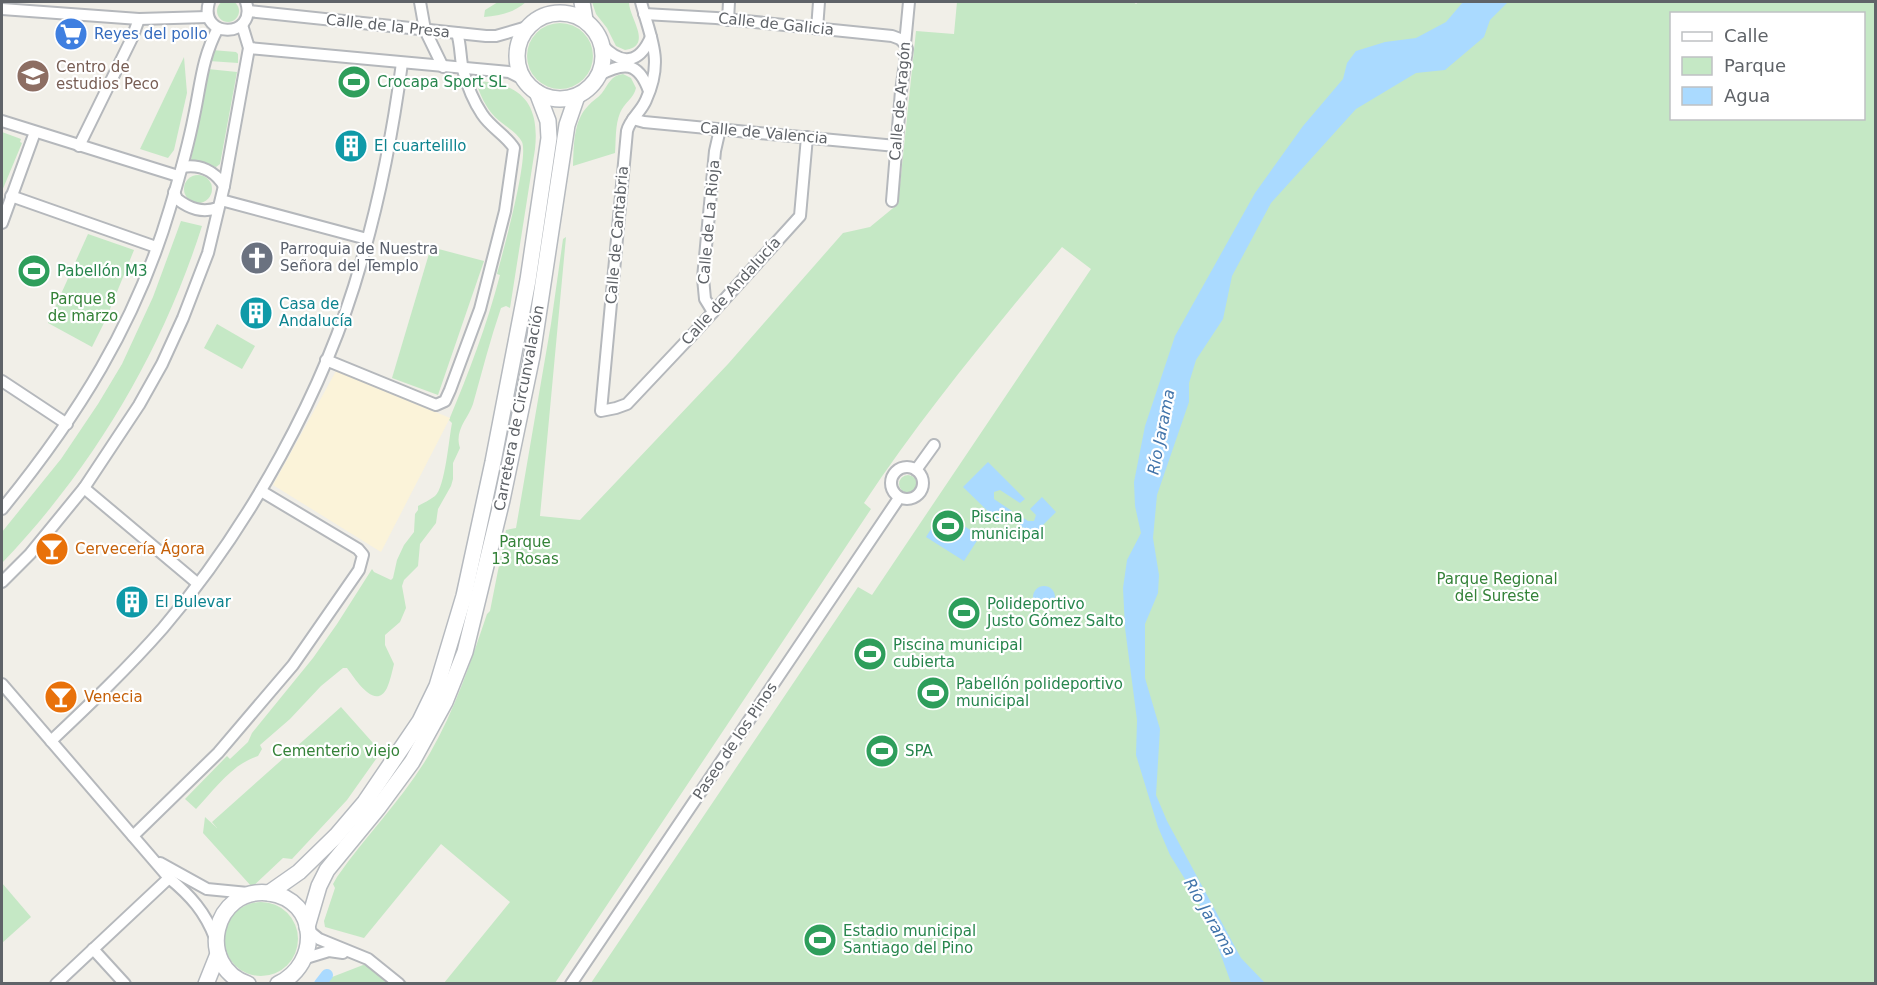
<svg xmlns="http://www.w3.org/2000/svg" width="1877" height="985" viewBox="0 0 1877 985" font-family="'DejaVu Sans',sans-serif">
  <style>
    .green { fill: #c5e8c5; fill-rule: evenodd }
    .sand { fill: #fbf3d9 }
    .water { fill: #aadaff }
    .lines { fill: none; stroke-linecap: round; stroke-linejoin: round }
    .canal { stroke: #aadaff; stroke-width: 12 }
    .minor-casing { stroke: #b5b8bc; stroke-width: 14 }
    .secondary-casing { stroke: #b6babf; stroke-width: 18 }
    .minor { stroke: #fff; stroke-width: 10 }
    .secondary { stroke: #fff; stroke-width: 15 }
    .labels { text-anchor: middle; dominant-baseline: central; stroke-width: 4.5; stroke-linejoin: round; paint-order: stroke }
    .street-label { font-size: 15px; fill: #5f6368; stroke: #fff }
    .shop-label { font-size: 15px; fill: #366cbe; stroke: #fff; text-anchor: start }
    .education-label { font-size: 15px; fill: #785e54; stroke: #fff; text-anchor: start }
    .leisure-label { font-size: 15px; fill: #27864d; stroke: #fff; text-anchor: start }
    .culture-label { font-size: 15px; fill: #0d838f; stroke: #fff; text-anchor: start }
    .worship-label { font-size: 15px; fill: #5b616d; stroke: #fff; text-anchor: start }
    .park-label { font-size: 15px; fill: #348238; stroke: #fff }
    .food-label { font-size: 15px; fill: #c56008; stroke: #fff; text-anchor: start }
    .water-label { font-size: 16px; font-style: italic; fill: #4174aa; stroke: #fff }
  </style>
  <rect width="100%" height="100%" fill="#f1efe8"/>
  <g class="green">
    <circle cx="228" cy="11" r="11"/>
    <path d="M498 2H526C513 13 500 16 484 17L485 10Z"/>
    <path d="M592 2H629C629 18 654 46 625 50L616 46 607 28 596 14Z"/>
    <path d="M957 2H1133L1136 4 1139 2H1875V983H591L858 587 872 595 1091 269 1062 247C993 330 924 413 864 503L871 509 555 983H444L510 902 441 844 364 938 325 927 324 921 335 888 333 884 337 877C366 835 404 798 430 753 455 710 471 661 487 614L490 611 506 530 516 528 551 324 563 239 566 237 540 516 580 520 728 364 843 233 870 227 898 204 916 31 954 34ZM1672 14H1864V118H1672Z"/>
    <circle cx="560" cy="56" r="33"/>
    <path d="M212 50 236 52 238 54V63L209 61Z"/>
    <path d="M184 57 187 93 174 150 168 158 140 149Z"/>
    <path d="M208 69 237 72 220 164 216 167 198 161 193 163 191 160Z"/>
    <path d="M623 74 631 78 636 88C634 98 624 103 620 113 615 125 616 140 615 153L573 166C574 146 573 121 588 106 592 101 598 98 602 93 609 84 610 76 623 74Z"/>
    <path d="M476 81C521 83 540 103 535 149L510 308 506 306 501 308C490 340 482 372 473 404 468 419 454 430 460 448L453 463V479L451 486 438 509 436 523 420 544 418 566 404 580 402 586 406 608 400 622 385 635V645L394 664C392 672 390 681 387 688 375 712 354 677 347 668H343L321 686 290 719 260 745 262 749 258 756C232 764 214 790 196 809L185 799 227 756 230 759 248 742 252 733 313 658 337 624 372 569 374 572 391 580 393 578 397 560 404 545 414 532 415 514 418 510V506C423 503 430 500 435 496 445 488 449 438 452 423L449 420C469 372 487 325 500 275L497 274C503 252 529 158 522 142 517 132 503 125 495 117 486 108 479 93 476 81Z"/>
    <path d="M2 132 21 139 20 142 22 143 2 191Z"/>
    <circle cx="198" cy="189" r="14"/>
    <path d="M181 221 202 226C162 352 93 468 2 563V532L61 459 98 404 122 364 153 297Z"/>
    <path d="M88 234 134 250 106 319 92 347 48 323Z"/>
    <path d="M431 247 484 261 438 395 392 378Z"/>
    <path d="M217 324 255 346 242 369 204 348Z"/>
    <circle cx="908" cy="484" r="9"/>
    <path d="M341 707 381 752 347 800 292 859 283 858 252 887 203 833 205 817 217 828 212 822Z"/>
    <path d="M2 883 31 917 2 943Z"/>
    <circle cx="261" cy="939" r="37"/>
    <path d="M376 960 408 983 314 984Z"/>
  </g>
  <path class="sand" d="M336 371 450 418 381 552 273 485Z"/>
  <g class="water">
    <path d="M1463 2H1508L1490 20 1484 37 1445 70 1416 73 1356 109 1271 203 1232 276 1223 319 1196 360 1189 383V402L1157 495 1153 538 1159 575 1158 593 1145 624V678L1160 729 1156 795 1167 821 1241 958 1265 983H1231L1214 936 1196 897 1170 855 1158 827 1136 755 1137 720 1125 628 1123 588 1127 560 1141 533 1135 506 1134 482 1145 426 1175 336 1255 193 1303 126 1343 79 1347 63 1356 51 1385 42 1416 38 1446 22Z"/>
    <path d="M988 462 1025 499 1020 503 1000 490 994 492V499L1012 511 1000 523 963 487Z"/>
    <path d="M1042 497 1056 512 1032 536 1017 522 1022 517 1028 521H1034L1036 515 1030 509Z"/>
    <path d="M943 510 949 513 948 516 980 536 964 561 926 537Z"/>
    <circle cx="1044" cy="597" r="11"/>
  </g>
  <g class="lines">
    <path class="canal" d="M320 984 327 975"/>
    <g class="minor-casing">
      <g id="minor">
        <path d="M209 2C198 40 258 38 246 2"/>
        <path d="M420 2 425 30 443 67"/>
        <path d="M641 2C651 40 664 60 646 100 641 112 630 119 627 131L601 411 616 408 627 404 694 333 800 216 807 137"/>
        <path d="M2 9 139 19 208 17"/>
        <path d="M248 11 486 36H496L527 27"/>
        <path d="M644 14 716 18 892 36 900 39 905 44"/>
        <path d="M728 20 729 2"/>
        <path d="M817 29 819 2"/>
        <path d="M602 45C622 66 639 64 651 37"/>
        <path d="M249 48 509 72 523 79"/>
        <path d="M599 75C624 62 638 61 649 91"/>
        <path d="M633 119 644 122 896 146"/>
        <path d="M2 121 178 176"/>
        <path d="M79 146 132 38 139 19"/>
        <path d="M182 167C200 164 215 171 224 186"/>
        <path d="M174 192 177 199C190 209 202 213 218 208"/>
        <path d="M11 196 156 247"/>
        <path d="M221 200 367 239"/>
        <path d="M892 201 901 91 907 49 905 44 909 2"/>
        <path d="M2 223 35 132"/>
        <path d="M713 312 705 299 703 278 715 151 720 129"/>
        <path d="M326 360 436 405 445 401 450 390 480 309 505 211 514 148C506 135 491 128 482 114 474 102 467 85 463 70 460 58 461 45 457 33"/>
        <path d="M2 381 67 424"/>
        <circle cx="907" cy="483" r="16"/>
        <path d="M916 470 934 445"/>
        <path d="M84 488 197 583"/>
        <path d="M2 509C77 417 136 324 170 208 179 178 188 147 194 116 201 83 202 58 218 28"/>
        <path d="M2 582 30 554 84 488 139 405 162 364 183 318 208 253 224 186 249 48 242 25"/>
        <path d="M2 684 169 878C191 896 205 912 215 938"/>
        <path d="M51 741C89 705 128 668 163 628 249 527 325 391 361 263 380 198 393 131 402 63"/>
        <path d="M133 836 218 753 293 665 359 570 363 555 358 549 261 491"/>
        <path d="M160 863 207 889 248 893"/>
        <path d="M308 930 319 939 368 959 399 984"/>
        <path d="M93 949 125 984"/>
        <path d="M306 958 329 951 343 953"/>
        <path d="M56 984 169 878"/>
        <path d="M571 984 899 498"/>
      </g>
    </g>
    <g class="secondary-casing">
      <g id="secondary">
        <path d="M582 2 585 20"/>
        <circle cx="560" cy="56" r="43"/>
        <path d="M269 893 299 872 336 836 365 802 420 721 437 686 464 596 493 462 528 280 549 138 548 121 537 92"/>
        <path d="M307 927 319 886 327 870 378 808 412 762 445 702 465 652 502 500 532 356 567 125 577 96"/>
        <path d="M206 984 218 954"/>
        <path d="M248 984C195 966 213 886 269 893 319 900 321 964 278 984"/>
      </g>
    </g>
    <use href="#minor" class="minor"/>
    <use href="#secondary" class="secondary"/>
  </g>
  <defs>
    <g id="supermarket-disc" transform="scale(1.725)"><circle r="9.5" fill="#3f7fe0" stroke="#fff"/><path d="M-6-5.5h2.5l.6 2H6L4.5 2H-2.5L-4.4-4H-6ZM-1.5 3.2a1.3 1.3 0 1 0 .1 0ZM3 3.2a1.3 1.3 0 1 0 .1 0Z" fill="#fff"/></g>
    <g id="school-disc" transform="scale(1.725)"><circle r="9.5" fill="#8d6e63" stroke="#fff"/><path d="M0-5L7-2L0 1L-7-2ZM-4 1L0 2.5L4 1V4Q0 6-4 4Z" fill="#fff"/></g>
    <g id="stadium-disc" transform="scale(1.725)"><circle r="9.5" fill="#2e9e5b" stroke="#fff"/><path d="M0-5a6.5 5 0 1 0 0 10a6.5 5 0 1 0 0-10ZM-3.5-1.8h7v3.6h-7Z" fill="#fff"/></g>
    <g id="building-disc" transform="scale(1.725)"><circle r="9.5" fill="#0f9aa8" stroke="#fff"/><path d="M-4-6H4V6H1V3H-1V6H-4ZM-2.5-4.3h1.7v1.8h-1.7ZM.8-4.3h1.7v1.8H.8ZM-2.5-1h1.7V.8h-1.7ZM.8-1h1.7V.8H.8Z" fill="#fff"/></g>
    <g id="church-disc" transform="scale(1.725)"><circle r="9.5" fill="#6b7280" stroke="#fff"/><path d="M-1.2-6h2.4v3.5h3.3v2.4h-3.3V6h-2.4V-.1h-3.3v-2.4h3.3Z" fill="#fff"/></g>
    <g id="bar-disc" transform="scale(1.725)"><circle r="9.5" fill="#e8710a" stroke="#fff"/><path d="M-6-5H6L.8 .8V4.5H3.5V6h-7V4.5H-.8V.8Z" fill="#fff"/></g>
  </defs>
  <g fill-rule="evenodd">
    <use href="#supermarket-disc" x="71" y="34"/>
    <use href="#school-disc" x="33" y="76"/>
    <use href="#stadium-disc" x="354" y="82"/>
    <use href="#building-disc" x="351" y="146"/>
    <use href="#church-disc" x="257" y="258"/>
    <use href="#stadium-disc" x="34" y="271"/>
    <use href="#building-disc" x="256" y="313"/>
    <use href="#stadium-disc" x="948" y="526"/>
    <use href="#bar-disc" x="52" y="549"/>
    <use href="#building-disc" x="132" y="602"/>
    <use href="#stadium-disc" x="964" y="613"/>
    <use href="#stadium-disc" x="870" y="654"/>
    <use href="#stadium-disc" x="933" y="693"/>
    <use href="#bar-disc" x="61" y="697"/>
    <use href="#stadium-disc" x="882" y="751"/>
    <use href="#stadium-disc" x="820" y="940"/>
  </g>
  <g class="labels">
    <g class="street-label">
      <text transform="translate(776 24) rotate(6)">Calle de Galicia</text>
      <text transform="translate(388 26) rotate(6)">Calle de la Presa</text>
      <text transform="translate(900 101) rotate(-85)">Calle de Aragón</text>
      <text transform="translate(764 133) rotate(5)">Calle de Valencia</text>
      <text transform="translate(709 222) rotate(-85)">Calle de La Rioja</text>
      <text transform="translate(617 235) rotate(-85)">Calle de Cantabria</text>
      <text transform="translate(731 291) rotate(-48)">Calle de Andalucía</text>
      <text transform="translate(519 408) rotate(-79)">Carretera de Circunvalación</text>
      <text transform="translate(735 741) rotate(-56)">Paseo de los Pinos</text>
    </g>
    <g class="shop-label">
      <text x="94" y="34">Reyes del pollo</text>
    </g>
    <g class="education-label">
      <text x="56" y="67">Centro de<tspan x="56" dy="17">estudios Peco</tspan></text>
    </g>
    <g class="leisure-label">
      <text x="377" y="82">Crocapa Sport SL</text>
      <text x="57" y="271">Pabellón M3</text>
      <text x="971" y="517">Piscina<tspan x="971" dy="17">municipal</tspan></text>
      <text x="987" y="604">Polideportivo<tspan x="987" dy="17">Justo Gómez Salto</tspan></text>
      <text x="893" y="645">Piscina municipal<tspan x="893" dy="17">cubierta</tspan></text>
      <text x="956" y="684">Pabellón polideportivo<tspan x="956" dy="17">municipal</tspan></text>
      <text x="905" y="751">SPA</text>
      <text x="843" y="931">Estadio municipal<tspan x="843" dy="17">Santiago del Pino</tspan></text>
    </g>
    <g class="culture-label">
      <text x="374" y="146">El cuartelillo</text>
      <text x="279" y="304">Casa de<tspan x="279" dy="17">Andalucía</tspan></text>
      <text x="155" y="602">El Bulevar</text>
    </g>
    <g class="worship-label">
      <text x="280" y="249">Parroquia de Nuestra<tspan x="280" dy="17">Señora del Templo</tspan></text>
    </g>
    <g class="park-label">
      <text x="83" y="299">Parque 8<tspan x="83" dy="17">de marzo</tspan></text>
      <text x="525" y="542">Parque<tspan x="525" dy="17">13 Rosas</tspan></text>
      <text x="1497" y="579">Parque Regional<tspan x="1497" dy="17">del Sureste</tspan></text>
      <text x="336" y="751">Cementerio viejo</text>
    </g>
    <g class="food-label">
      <text x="75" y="549">Cervecería Ágora</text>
      <text x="84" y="697">Venecia</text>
    </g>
    <g class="water-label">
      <text transform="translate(1161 432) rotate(-79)">Río Jarama</text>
      <text transform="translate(1210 917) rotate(60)">Río Jarama</text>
    </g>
  </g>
  <rect width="1877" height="985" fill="none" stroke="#5f6368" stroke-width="6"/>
  <rect x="1670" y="12" width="195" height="108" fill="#ffffff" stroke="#bfc1c3" stroke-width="1.5"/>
  <rect x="1682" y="32" width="30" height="9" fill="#ffffff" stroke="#bfc1c3" stroke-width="1.5"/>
  <text x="1724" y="42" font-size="18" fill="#5f6368">Calle</text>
  <rect x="1682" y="57" width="30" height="18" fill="#c5e8c5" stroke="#bfc1c3" stroke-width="1.5"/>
  <text x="1724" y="72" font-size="18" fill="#5f6368">Parque</text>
  <rect x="1682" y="87" width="30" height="18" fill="#aadaff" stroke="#bfc1c3" stroke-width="1.5"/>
  <text x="1724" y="102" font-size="18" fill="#5f6368">Agua</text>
</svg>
